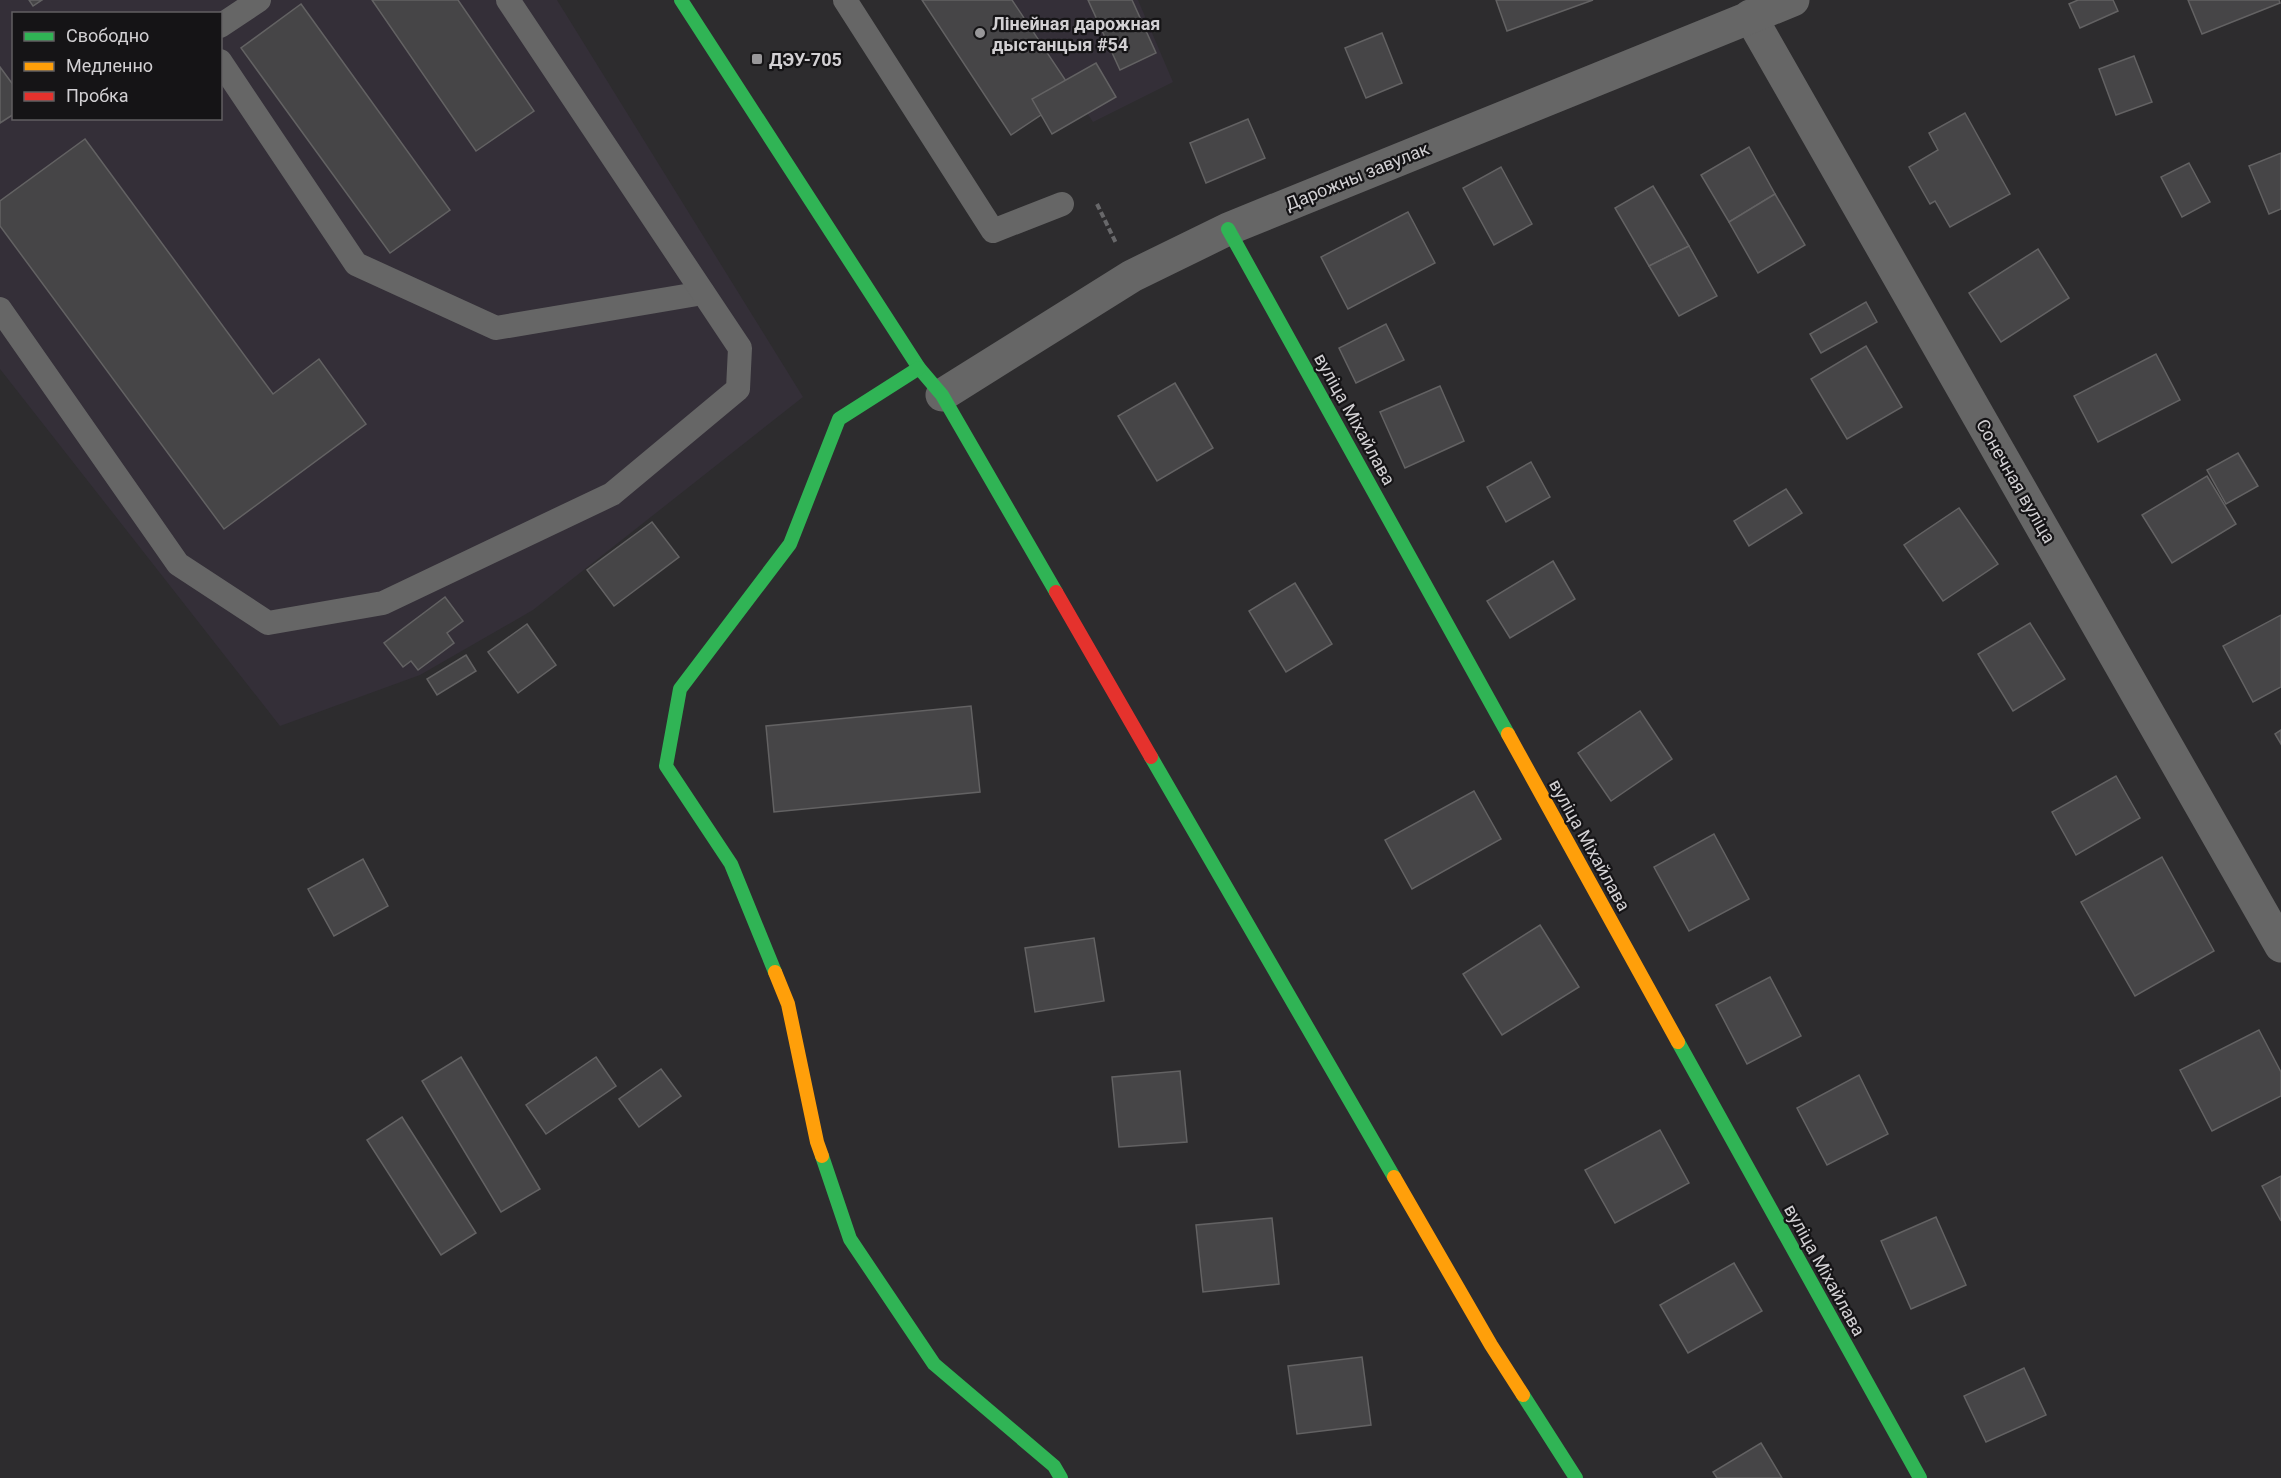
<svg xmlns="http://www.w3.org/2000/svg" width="2281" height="1478" viewBox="0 0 2281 1478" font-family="Roboto,sans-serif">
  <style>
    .built { fill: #342f38; fill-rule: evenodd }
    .building { fill: #464547; stroke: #636263; stroke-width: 1.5 }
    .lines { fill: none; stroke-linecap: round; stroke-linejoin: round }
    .path { stroke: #68686a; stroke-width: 4; stroke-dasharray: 6 3; stroke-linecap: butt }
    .lane { stroke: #666; stroke-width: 24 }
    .street { stroke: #666; stroke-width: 33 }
    .fast { stroke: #30b455; stroke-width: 14 }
    .slow { stroke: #ff9f0a; stroke-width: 14 }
    .jam { stroke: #e5322d; stroke-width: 14 }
    .poi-dot { fill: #989799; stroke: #151416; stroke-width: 2 }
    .labels { text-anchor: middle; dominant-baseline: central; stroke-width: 4.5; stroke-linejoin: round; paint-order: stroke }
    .poi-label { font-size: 18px; font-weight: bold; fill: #d2d0d3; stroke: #151416; text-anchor: start }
    .street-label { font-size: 18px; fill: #d2d0d3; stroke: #151416 }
  </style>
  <rect width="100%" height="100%" fill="#2d2c2e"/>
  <g class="built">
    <path d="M0 0H557L803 397 533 610 420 675 280 726 0 369ZM14 14H220V118H14Z"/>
    <path d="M1012 0H1138L1173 82 1093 122Z"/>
  </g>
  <g class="building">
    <path d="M29 0H42L33 6Z"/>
    <path d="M372 0H458L534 111 476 151Z"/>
    <path d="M922 0H1012L1074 93 1011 135Z"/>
    <path d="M1088 0H1132L1156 53 1120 70Z"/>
    <path d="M1496 0H1593L1507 31Z"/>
    <path d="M2078 0H2113L2118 11 2080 28 2069 4Z"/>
    <path d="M2188 0H2279L2280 3 2202 34Z"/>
    <path d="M301 4 450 210 390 253 241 48Z"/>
    <path d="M1382 33 1402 83 1366 98 1345 48Z"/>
    <path d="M2134 56 2152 102 2116 115 2099 69Z"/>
    <path d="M1096 63 1116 97 1052 134 1032 99Z"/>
    <path d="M0 67 14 86V114L0 123Z"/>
    <path d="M1965 113 2010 194 1950 227 1935 201 1930 204 1909 167 1938 150 1929 133Z"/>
    <path d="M1248 119 1265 158 1206 183 1190 143Z"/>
    <path d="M85 139 273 394 319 359 366 424 224 529 0 226V201Z"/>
    <path d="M1749 147 1775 194 1729 222 1701 175Z"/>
    <path d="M2281 153V209L2269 214 2249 166Z"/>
    <path d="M2189 163 2210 202 2182 217 2161 177Z"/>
    <path d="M1501 167 1532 224 1494 245 1463 188Z"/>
    <path d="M1653 186 1689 246 1649 266 1615 208Z"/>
    <path d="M1775 194 1805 245 1758 273 1729 222Z"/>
    <path d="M1408 212 1435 263 1348 309 1321 257Z"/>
    <path d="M1689 246 1717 296 1679 316 1649 266Z"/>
    <path d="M2038 249 2069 298 2001 342 1969 293Z"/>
    <path d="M1866 302 1877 322 1821 353 1810 334Z"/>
    <path d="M1386 324 1404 360 1356 383 1339 348Z"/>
    <path d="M1866 346 1902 407 1847 439 1811 379Z"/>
    <path d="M2156 354 2180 400 2098 442 2074 396Z"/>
    <path d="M1175 383 1213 448 1157 481 1118 416Z"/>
    <path d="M1440 386 1464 441 1405 468 1380 412Z"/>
    <path d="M2238 453 2258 486 2226 504 2207 470Z"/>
    <path d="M1531 462 1550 497 1506 522 1487 487Z"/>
    <path d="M2207 476 2236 524 2172 563 2142 515Z"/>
    <path d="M1786 489 1802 513 1749 546 1734 521Z"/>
    <path d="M1959 508 1998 564 1943 601 1904 545Z"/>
    <path d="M652 522 679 557 614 606 587 570Z"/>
    <path d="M1553 561 1575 599 1510 638 1487 601Z"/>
    <path d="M1295 583 1332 644 1286 672 1249 611Z"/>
    <path d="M445 597 463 621 447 633 454 643 418 670 411 661 403 667 384 643Z"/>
    <path d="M2281 615V687L2253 702 2223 646Z"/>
    <path d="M2030 623 2065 679 2013 711 1978 654Z"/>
    <path d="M527 624 556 665 518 693 488 652Z"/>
    <path d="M466 655 476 671 437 695 427 679Z"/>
    <path d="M971 706 980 792 774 812 766 726Z"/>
    <path d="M1640 711 1672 759 1611 801 1578 753Z"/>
    <path d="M2281 730V744L2275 734Z"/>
    <path d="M2116 776 2140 818 2076 855 2052 812Z"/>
    <path d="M1474 791 1501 839 1412 889 1385 840Z"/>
    <path d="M1714 834 1749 899 1689 931 1654 867Z"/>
    <path d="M2162 857 2214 951 2135 996 2081 902Z"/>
    <path d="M363 859 388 906 334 936 308 889Z"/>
    <path d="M1540 925 1579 987 1502 1035 1463 974Z"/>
    <path d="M1094 938 1104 1001 1035 1012 1025 948Z"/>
    <path d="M1770 977 1801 1036 1747 1064 1716 1005Z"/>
    <path d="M2259 1030 2281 1072V1096L2212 1131 2180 1070Z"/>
    <path d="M461 1057 540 1189 501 1212 422 1081Z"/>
    <path d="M596 1057 616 1086 546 1134 526 1105Z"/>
    <path d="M661 1069 681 1096 639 1127 619 1099Z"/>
    <path d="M1180 1071 1187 1142 1119 1147 1112 1077Z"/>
    <path d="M1859 1075 1888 1134 1827 1165 1797 1108Z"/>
    <path d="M402 1117 476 1233 441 1255 367 1140Z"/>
    <path d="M1660 1130 1689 1183 1615 1223 1585 1170Z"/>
    <path d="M2281 1176V1221L2262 1186Z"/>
    <path d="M1936 1217 1966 1285 1911 1309 1881 1241Z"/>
    <path d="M1272 1218 1279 1284 1203 1292 1196 1225Z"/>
    <path d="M1734 1263 1762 1311 1688 1353 1660 1305Z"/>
    <path d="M1362 1357 1371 1425 1297 1434 1288 1366Z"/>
    <path d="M2024 1368 2046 1415 1986 1442 1964 1396Z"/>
    <path d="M1761 1443 1782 1478H1717L1713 1472Z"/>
  </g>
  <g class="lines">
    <path class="path" d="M1097 204 1116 243"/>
    <g class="lane">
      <path d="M845 0 993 231 1062 204"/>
      <path d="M220 26 259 0"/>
      <path d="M220 61 356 264 496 328 703 293"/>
      <path d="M0 309 178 564 268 623 383 603 612 494 738 389 740 348 508 0"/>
    </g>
    <g class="street">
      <path d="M1750 16 2281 946"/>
      <path d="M942 395 1132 276 1228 229 1793 0"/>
    </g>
    <g class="fast">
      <path d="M681 0 919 368 942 395 1056 592"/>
      <path d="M1228 229 1508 734"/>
      <path d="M1151 757 1394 1177"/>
      <path d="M775 972 731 864 666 766 680 689 790 544 839 419 919 368"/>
      <path d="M1678 1042 1920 1478"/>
      <path d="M822 1156 850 1239 934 1364 1054 1466 1061 1478"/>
      <path d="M1523 1395 1576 1478"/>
    </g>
    <g class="slow">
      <path d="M1508 734 1678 1042"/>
      <path d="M775 972 788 1004 817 1142 822 1156"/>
      <path d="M1394 1177 1491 1345 1523 1395"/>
    </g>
    <path class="jam" d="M1056 592 1151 757"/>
  </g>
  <g class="poi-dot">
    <circle cx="980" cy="33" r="6"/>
    <rect x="751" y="53" width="12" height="12" rx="3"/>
  </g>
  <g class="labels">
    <g class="poi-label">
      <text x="992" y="23">Лінейная дарожная<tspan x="992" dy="21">дыстанцыя #54</tspan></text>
      <text x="769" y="59">ДЭУ-705</text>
    </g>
    <g class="street-label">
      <text transform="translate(1357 176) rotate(-22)">Дарожны завулак</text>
      <text transform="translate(1355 419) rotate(61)">вуліца Міхайлава</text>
      <text transform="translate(2016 481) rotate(60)">Сонечная вуліца</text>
      <text transform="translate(1590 845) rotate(61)">вуліца Міхайлава</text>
      <text transform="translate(1825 1270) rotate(61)">вуліца Міхайлава</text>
    </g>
  </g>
  <rect x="12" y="12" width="210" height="108" fill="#151416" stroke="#615f62" stroke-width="1.5"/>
  <rect x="24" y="32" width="30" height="9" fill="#30b455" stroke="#615f62" stroke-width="1.5"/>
  <text x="66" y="42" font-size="18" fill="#d2d0d3">Свободно</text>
  <rect x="24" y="62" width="30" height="9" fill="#ff9f0a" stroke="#615f62" stroke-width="1.5"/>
  <text x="66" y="72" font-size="18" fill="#d2d0d3">Медленно</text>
  <rect x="24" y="92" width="30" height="9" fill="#e5322d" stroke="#615f62" stroke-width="1.5"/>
  <text x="66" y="102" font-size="18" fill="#d2d0d3">Пробка</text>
</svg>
